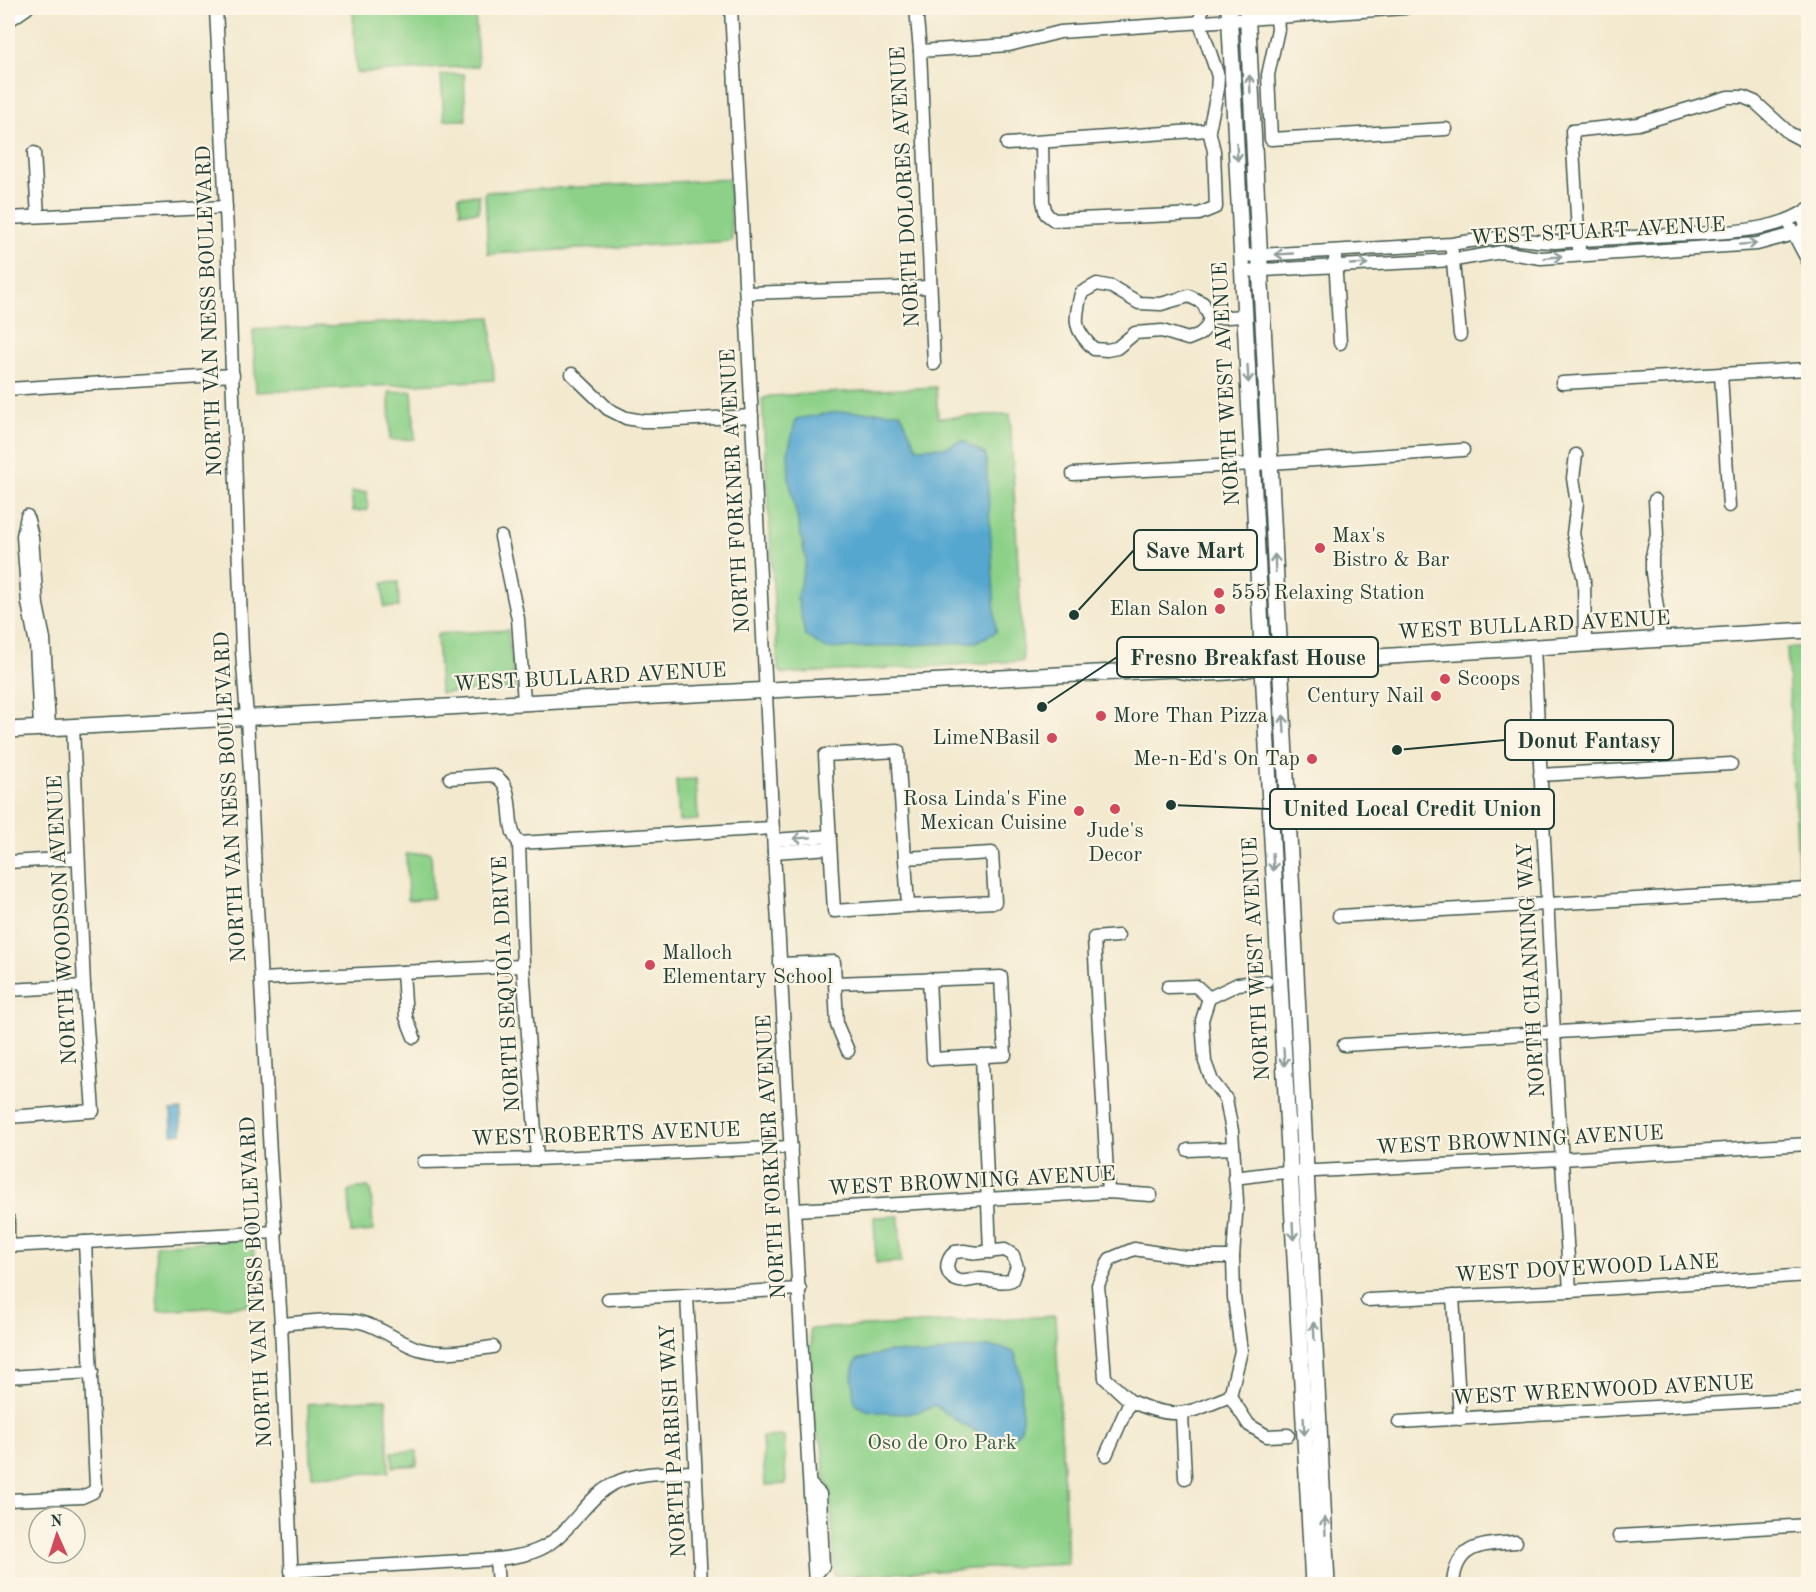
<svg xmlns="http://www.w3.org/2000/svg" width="1816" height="1592" viewBox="0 0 1816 1592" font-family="'Old Standard TT',serif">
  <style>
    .green { fill: #8dd189; stroke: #56875e; stroke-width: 1.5 }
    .water { fill: #56a7d0; stroke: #3a7282; stroke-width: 1.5 }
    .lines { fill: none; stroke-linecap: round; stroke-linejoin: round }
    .minor-casing { stroke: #3f574b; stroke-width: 15 }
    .major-casing { stroke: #3f574b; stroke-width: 18 }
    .minor { stroke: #fff; stroke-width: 12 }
    .major { stroke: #fff; stroke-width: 15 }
    .oneway { stroke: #8f9e9a }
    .poi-dot { fill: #d1495b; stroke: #fcf5e5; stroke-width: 2 }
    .labels { text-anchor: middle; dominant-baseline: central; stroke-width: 4.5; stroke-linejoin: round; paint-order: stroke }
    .street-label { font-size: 21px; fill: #1f3d34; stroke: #fcf5e5 }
    .poi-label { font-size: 21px; fill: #1f3d34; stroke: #fcf5e5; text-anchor: start }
    .park-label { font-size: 21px; fill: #355b45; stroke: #fcf5e5 }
    .leader { fill: none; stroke: #1f3d34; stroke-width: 2 }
    .callout-dot { fill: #1f3d34; stroke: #fcf5e5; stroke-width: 2 }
    .callout { fill: #fcf5e5; stroke: #1f3d34; stroke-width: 2 }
    .callout-label { font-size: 22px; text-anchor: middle; font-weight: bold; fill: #1f3d34 }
  </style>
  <rect width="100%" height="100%" fill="#fcf5e5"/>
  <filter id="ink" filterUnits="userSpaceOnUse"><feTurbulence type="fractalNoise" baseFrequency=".0167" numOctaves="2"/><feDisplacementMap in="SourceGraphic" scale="12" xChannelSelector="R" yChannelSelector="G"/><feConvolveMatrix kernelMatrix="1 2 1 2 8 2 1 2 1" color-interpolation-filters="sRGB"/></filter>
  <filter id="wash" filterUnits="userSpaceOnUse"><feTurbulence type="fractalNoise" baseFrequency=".008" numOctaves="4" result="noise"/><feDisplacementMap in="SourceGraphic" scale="24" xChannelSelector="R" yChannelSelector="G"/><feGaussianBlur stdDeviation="1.35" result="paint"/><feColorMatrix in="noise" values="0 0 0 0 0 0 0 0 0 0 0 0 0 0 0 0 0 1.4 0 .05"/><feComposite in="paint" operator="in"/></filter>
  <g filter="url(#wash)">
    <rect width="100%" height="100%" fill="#f3e9cf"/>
    <g class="green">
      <path d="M406 8H475L478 66 356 73 353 10Z"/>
      <path d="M464 74 466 120H444L441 75Z"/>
      <path d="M729 179 732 241 488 254 485 192Z"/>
      <path d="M479 195V212H460L459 196Z"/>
      <path d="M491 317 494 380 256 392 253 330Z"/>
      <path d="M936 387 938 418 1010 414 1023 661 783 674 778 669 762 399 770 396Z"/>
      <path d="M412 391 415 439 390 440 389 392Z"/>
      <path d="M351 492H367L368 510 353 511Z"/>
      <path d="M398 582 399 607H384L383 583Z"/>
      <path d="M508 630 515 687 513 689 440 693 437 634Z"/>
      <path d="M1808 646V878L1799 879 1787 648Z"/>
      <path d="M696 779 698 820 679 821 676 780Z"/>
      <path d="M431 853 433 898 408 900 406 854Z"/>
      <path d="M368 1187 371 1190 373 1231 351 1233 349 1192 352 1189Z"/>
      <path d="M899 1216 901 1262 876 1263 874 1217Z"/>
      <path d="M253 1239 256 1305 158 1311 155 1245Z"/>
      <path d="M1055 1316 1068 1564 835 1576 830 1488 825 1480 822 1444 815 1431 810 1329Z"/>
      <path d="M386 1399 389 1472 312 1476 308 1404Z"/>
      <path d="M784 1436 786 1484 765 1485 762 1437Z"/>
      <path d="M417 1451V1465L393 1467 392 1452Z"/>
    </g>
    <g class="water">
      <path d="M838 412H900L917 448 947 447 962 440 986 455 996 632 976 642 826 649 805 635 797 597 806 560 789 479 788 452 796 419Z"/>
      <path d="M181 1110 182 1133 172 1134 171 1111Z"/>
      <path d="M989 1347 1003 1348 1014 1352C1022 1370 1022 1386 1022 1406 1021 1413 1024 1421 1021 1428 1009 1460 949 1417 935 1405 928 1408 920 1412 912 1413 902 1415 865 1413 857 1405 853 1401 853 1393 853 1387 852 1377 851 1369 857 1360L888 1352 914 1353 924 1356 954 1349Z"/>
    </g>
  </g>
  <g filter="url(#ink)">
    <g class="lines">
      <g class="minor-casing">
        <g id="minor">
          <path d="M216 8 227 231 242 651 247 717 270 1154 281 1324 292 1584"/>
          <path d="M731 8 774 852 815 1584"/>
          <path d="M916 8 920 51 934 364"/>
          <path d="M1276 8 1278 29 1268 75 1271 139 1446 129"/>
          <path d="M8 21 27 8"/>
          <path d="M920 51 1009 45 1060 32 1405 8"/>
          <path d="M1042 142 1043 201 1046 214 1054 220 1199 214 1216 207 1214 151 1209 130 1217 93 1218 76 1200 23 1202 8"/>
          <path d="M1007 144 1209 130"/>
          <path d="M34 153 38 216"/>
          <path d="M8 218 226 207"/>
          <path d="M1791 229 1808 261"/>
          <path d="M1579 249 1572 131 1638 124 1728 97H1743L1755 102 1789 133 1808 143"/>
          <path d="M1452 252 1460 335"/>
          <path d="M1242 256 1451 244C1470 241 1488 238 1507 238 1523 239 1539 242 1555 242 1593 239 1631 237 1670 235 1710 233 1775 234 1808 209"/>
          <path d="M1335 257 1340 343"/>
          <path d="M1243 271 1454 260 1502 252 1541 258 1757 244 1794 234 1808 228 1801 215"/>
          <path d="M1097 284 1112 287 1139 303 1161 304 1189 296 1203 303 1210 318 1207 327 1200 334 1188 339 1162 331 1135 333 1117 348 1107 350 1094 349C1072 328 1075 321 1081 293Z"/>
          <path d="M746 293 930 287"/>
          <path d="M1210 318 1245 316"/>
          <path d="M572 374 608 409 626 418 643 421H660L752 416"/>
          <path d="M1721 374 1729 506"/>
          <path d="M1562 383 1808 369"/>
          <path d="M8 389 233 375"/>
          <path d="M1576 455 1573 478 1577 503 1573 534 1584 580 1585 644"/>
          <path d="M1073 474 1271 463 1463 450"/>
          <path d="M1655 500 1657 535 1652 556V573L1658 614 1660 641"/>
          <path d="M27 516 23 536 28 603 36 644 40 728"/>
          <path d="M28 520 32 537 37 605 44 639 49 727"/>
          <path d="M501 537 518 619 524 702"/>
          <path d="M1534 647 1554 1033 1570 1291"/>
          <path d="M898 751 908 906 834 911 825 755Z"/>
          <path d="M1540 775 1731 764"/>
          <path d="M450 778 491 775C516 781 506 818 514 835 514 837 519 842 519 843"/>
          <path d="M774 840 830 836"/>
          <path d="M519 843 523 966 537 1159"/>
          <path d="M519 843 773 828"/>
          <path d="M774 852 830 848"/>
          <path d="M905 858 992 853 995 902 908 906"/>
          <path d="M8 862 78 858"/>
          <path d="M1339 916 1808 889"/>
          <path d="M780 964 834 962 835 983 1001 977 1005 1055 933 1059 929 979"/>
          <path d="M403 972 406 1017 414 1037"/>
          <path d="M781 974 834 972"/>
          <path d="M261 979 523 966"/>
          <path d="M835 983 837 1025 848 1051"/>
          <path d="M1168 987 1196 986 1209 998 1238 984 1266 981"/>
          <path d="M8 990 84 986"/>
          <path d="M1344 1045 1808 1017"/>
          <path d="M982 1056 990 1252"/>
          <path d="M8 1117 93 1111 84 986 73 726"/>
          <path d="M1188 1150 1232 1148"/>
          <path d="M424 1162 537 1159 791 1147"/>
          <path d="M1234 1178 1274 1173 1562 1159 1808 1144"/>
          <path d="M1108 1192 1094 938 1118 936"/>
          <path d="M795 1210 1108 1192 1151 1195"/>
          <path d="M8 1219V1246"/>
          <path d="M8 1246 276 1232"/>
          <path d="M1005 1250 1013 1255 1017 1267 1012 1280C1001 1284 991 1279 979 1279 973 1279 966 1282 960 1281 944 1278 944 1260 955 1252L964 1251 978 1253Z"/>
          <path d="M687 1295 701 1584"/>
          <path d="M1453 1296 1460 1419"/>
          <path d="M608 1299 800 1289"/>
          <path d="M1367 1300 1570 1291 1808 1275"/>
          <path d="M281 1324C307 1322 335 1317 360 1322 382 1327 399 1343 419 1349 444 1356 469 1350 493 1347"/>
          <path d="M8 1377 92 1372"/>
          <path d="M1230 1396 1249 1425 1267 1436 1288 1435"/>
          <path d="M1130 1401C1176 1421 1186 1414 1230 1396L1241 1351 1234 1297 1233 1257 1237 1201 1232 1131 1226 1099 1212 1081 1205 1062 1202 1020 1209 998"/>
          <path d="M1182 1414 1185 1478"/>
          <path d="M1399 1422 1808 1398"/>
          <path d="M1106 1455 1130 1401 1105 1378 1098 1285 1110 1259 1134 1249 1185 1257H1233"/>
          <path d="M810 1484 820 1494 823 1566 815 1575"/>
          <path d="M8 1500 82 1497 93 1492 96 1487 85 1242"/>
          <path d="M1619 1536 1808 1525"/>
          <path d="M496 1559 498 1584"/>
          <path d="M291 1571 496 1559C542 1555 553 1545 582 1511 591 1501 600 1491 613 1484 638 1471 668 1473 695 1472"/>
          <path d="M1453 1584C1456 1543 1483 1545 1516 1542"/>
        </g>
      </g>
      <g class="major-casing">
        <g id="major">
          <path d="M1229 8 1270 804 1313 1584"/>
          <path d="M1247 8 1327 1584"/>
          <path d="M1175 669 1187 660 1252 656 1263 664"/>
          <path d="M8 730C397 707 786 691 1175 669 1194 676 1245 673 1263 664L1808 630"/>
        </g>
      </g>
      <use href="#minor" class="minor"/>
      <use href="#major" class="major"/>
    </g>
    <defs><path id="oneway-shaft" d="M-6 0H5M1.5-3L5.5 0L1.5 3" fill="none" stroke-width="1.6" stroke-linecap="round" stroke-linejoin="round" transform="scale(1.5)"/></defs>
    <g class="oneway">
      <use href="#oneway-shaft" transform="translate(1250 84) rotate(-93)"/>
      <use href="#oneway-shaft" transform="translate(1237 152) rotate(87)"/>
      <use href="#oneway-shaft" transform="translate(1748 244) rotate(-4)"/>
      <use href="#oneway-shaft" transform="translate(1284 254) rotate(177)"/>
      <use href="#oneway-shaft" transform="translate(1553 257) rotate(-6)"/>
      <use href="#oneway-shaft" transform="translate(1359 264) rotate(-3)"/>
      <use href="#oneway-shaft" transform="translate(1248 374) rotate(87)"/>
      <use href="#oneway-shaft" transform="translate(1275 563) rotate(-93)"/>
      <use href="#oneway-shaft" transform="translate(1284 724) rotate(-93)"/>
      <use href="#oneway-shaft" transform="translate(802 838) rotate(176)"/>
      <use href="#oneway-shaft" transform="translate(1273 862) rotate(87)"/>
      <use href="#oneway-shaft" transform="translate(1284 1057) rotate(87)"/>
      <use href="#oneway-shaft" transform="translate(1293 1231) rotate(87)"/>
      <use href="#oneway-shaft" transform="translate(1314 1331) rotate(-93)"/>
      <use href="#oneway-shaft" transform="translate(1304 1426) rotate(87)"/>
      <use href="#oneway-shaft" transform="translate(1325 1526) rotate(-93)"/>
    </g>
  </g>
  <g class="poi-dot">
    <circle cx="1320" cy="548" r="6"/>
    <circle cx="1219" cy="593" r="6"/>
    <circle cx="1220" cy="609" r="6"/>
    <circle cx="1445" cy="679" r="6"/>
    <circle cx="1436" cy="696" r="6"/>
    <circle cx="1101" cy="716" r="6"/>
    <circle cx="1052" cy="738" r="6"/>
    <circle cx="1312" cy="759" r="6"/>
    <circle cx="1115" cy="809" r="6"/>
    <circle cx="1079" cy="811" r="6"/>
    <circle cx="650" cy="965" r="6"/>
  </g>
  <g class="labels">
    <g class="street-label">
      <text transform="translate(906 187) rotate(-93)">NORTH DOLORES AVENUE</text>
      <text transform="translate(1598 232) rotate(-3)">WEST STUART AVENUE</text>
      <text transform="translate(210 311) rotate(-92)">NORTH VAN NESS BOULEVARD</text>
      <text transform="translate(1227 384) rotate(-93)">NORTH WEST AVENUE</text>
      <text transform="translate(736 491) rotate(-93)">NORTH FORKNER AVENUE</text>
      <text transform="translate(1534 626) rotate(-3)">WEST BULLARD AVENUE</text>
      <text transform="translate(590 678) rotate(-3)">WEST BULLARD AVENUE</text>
      <text transform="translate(231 797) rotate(-93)">NORTH VAN NESS BOULEVARD</text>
      <text transform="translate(63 920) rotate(-93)">NORTH WOODSON AVENUE</text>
      <text transform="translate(1257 959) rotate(-93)">NORTH WEST AVENUE</text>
      <text transform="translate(1532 970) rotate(-93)">NORTH CHANNING WAY</text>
      <text transform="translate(507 984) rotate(-93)">NORTH SEQUOIA DRIVE</text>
      <text transform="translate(606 1135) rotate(-2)">WEST ROBERTS AVENUE</text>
      <text transform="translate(1520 1141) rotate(-3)">WEST BROWNING AVENUE</text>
      <text transform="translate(772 1157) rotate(-93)">NORTH FORKNER AVENUE</text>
      <text transform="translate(972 1182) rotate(-3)">WEST BROWNING AVENUE</text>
      <text transform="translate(1587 1269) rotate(-3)">WEST DOVEWOOD LANE</text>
      <text transform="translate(257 1282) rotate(-93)">NORTH VAN NESS BOULEVARD</text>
      <text transform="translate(1603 1391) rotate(-3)">WEST WRENWOOD AVENUE</text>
      <text transform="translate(674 1441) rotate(-93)">NORTH PARRISH WAY</text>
    </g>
    <g class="poi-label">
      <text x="1332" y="536">Max's<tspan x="1332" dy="24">Bistro &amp; Bar</tspan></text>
      <text x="1231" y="593">555 Relaxing Station</text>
      <text x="1208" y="609" text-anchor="end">Elan Salon</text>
      <text x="1457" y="679">Scoops</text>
      <text x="1424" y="696" text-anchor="end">Century Nail</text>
      <text x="1113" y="716">More Than Pizza</text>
      <text x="1040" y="738" text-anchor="end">LimeNBasil</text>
      <text x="1300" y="759" text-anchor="end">Me-n-Ed's On Tap</text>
      <text x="1067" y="799" text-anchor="end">Rosa Linda's Fine<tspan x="1067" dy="24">Mexican Cuisine</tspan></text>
      <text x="1115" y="831" text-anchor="middle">Jude's<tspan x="1115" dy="24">Decor</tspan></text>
      <text x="662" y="953">Malloch<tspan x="662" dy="24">Elementary School</tspan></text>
    </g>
    <g class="park-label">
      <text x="942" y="1443">Oso de Oro Park</text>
    </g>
  </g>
  <path class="leader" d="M1074 615L1134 550M1042 707L1117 657M1397 750L1505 740M1171 805L1270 809"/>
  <g class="callout-dot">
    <circle cx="1074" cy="615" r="6"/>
    <circle cx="1042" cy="707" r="6"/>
    <circle cx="1397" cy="750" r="6"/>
    <circle cx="1171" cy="805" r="6"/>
  </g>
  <g class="callout">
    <rect x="1134" y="530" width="123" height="40" rx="6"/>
    <rect x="1117" y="637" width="261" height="40" rx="6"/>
    <rect x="1505" y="720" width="168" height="40" rx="6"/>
    <rect x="1270" y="789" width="284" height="40" rx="6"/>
  </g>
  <g class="callout-label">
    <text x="1195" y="558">Save Mart</text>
    <text x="1248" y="665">Fresno Breakfast House</text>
    <text x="1589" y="748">Donut Fantasy</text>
    <text x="1412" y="816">United Local Credit Union</text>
  </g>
  <rect width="1816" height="1592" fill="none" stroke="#fcf5e5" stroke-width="30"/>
  <g transform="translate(57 1535) rotate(357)"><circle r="28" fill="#fcf5e5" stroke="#a4ab9e" stroke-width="1.5"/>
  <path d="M0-4.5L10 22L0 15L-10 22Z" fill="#d1495b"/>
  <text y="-9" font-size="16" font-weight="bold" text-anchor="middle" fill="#1f3d34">N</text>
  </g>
</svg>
